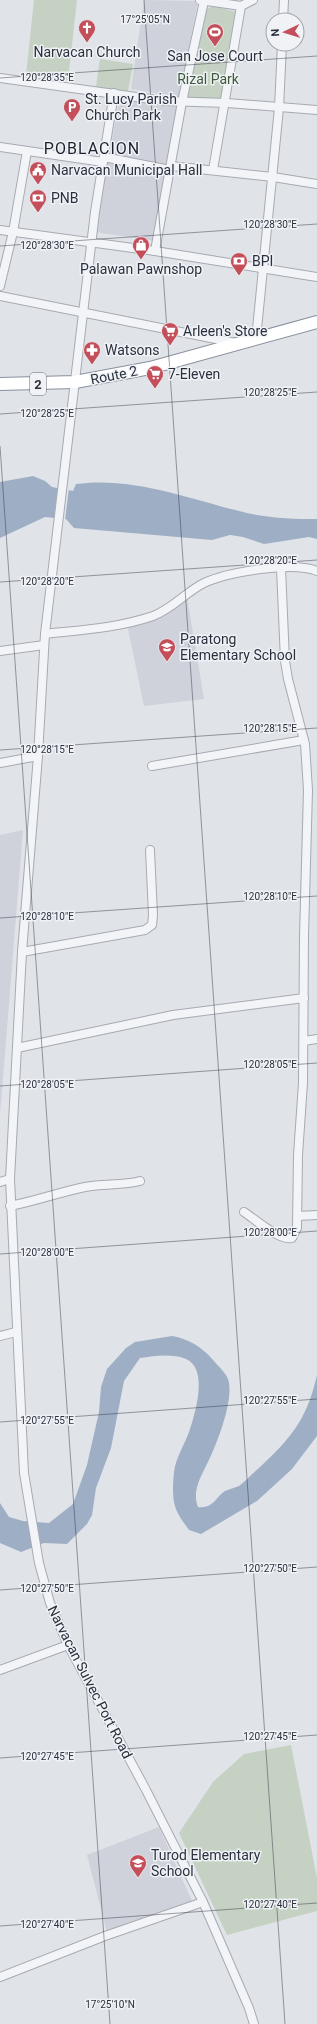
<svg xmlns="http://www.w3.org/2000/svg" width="317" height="2024" viewBox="0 0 317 2024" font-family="Roboto,sans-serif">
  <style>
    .built { fill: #cfd2da }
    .green { fill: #c5d1c2 }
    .water { fill: #9eafc5 }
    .pier { fill: #e0e3e8 }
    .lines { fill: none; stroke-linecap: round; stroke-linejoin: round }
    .minor-casing { stroke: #a6aab2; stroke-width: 10 }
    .highway-casing { stroke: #89909e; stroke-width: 14 }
    .minor { stroke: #f3f4f7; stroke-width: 8 }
    .highway { stroke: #fff; stroke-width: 12 }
    .ticks { fill: none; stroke: #2a303e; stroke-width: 1; stroke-opacity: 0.45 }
    .labels { text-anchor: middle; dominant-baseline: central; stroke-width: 3; stroke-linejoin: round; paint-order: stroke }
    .shield { fill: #f0f2f6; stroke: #656a75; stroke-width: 1 }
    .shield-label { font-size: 13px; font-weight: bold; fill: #2a303e }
    .poi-label { font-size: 14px; fill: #2a303e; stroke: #f0f2f6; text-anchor: start }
    .park-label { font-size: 14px; fill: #3d5939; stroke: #f0f2f6 }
    .street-label { font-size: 14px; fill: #2a303e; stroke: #f0f2f6 }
    .quarter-label { font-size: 16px; letter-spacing: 1px; fill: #1c222f; stroke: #f0f2f6 }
    .ticks-label { font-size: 10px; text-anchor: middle; fill: #2a303e; stroke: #f0f2f6; stroke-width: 3; stroke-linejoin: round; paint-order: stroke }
  </style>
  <rect width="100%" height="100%" fill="#e0e3e8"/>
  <g class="built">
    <path d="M144 0 198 1 179 97 131 89Z"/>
    <path d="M120 96 178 105 155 241 95 232Z"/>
    <path d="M187 597 204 699 144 706 127 624Z"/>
    <path d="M23 830 0 1115V835Z"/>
    <path d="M159 1827 192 1901 107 1932 87 1855Z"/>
  </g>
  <g class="green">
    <path d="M34 0H77L68 80 26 75Z"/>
    <path d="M213 6 237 12 221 100 185 99 205 10Z"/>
    <path d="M100 59 133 64 128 91 96 87Z"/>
    <path d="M291 1745 317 1878V1911L227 1935 179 1833 213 1782 244 1754Z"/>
  </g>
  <g class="water">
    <path d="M33 476 45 481 52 487 73 491 76 484C133 476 193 500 247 513 270 518 294 519 317 519V539L309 537 264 544 243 537 230 535 212 540 74 528 66 519 45 517 0 538V482Z"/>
    <path d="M172 1336C189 1339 202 1347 213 1360 218 1366 226 1373 228 1379 235 1399 216 1446 207 1464 200 1478 192 1492 198 1507 213 1509 216 1497 225 1491 229 1489 235 1488 239 1486 247 1480 253 1473 260 1467 292 1437 307 1419 317 1375V1436L292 1469 257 1501 201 1534 189 1530C184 1523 177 1514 175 1506 172 1497 173 1481 174 1472 176 1457 184 1446 189 1432 195 1414 209 1369 186 1359 172 1353 154 1356 140 1358L124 1381 111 1448 96 1488 92 1515 87 1524 67 1544 44 1543 21 1552 0 1543V1503L9 1517 23 1521 49 1523 73 1504 87 1465 99 1412 101 1387 107 1369 126 1348 135 1342Z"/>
  </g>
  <path class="pier" d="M58 486 69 488 65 520 54 519Z"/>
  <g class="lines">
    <g class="minor-casing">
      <g id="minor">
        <path d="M200 0 241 6"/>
        <path d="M241 6 253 0"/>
        <path d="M283 20 284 0"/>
        <path d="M0 78 165 101 227 103 317 110"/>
        <path d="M114 93 95 212 45 634 38 756 22 952 10 1179 24 1473 39 1563 50 1603 68 1645 146 1790 203 1902 249 2008 254 2024"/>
        <path d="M0 147 103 162"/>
        <path d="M104 157 170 170"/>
        <path d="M171 166 273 177 317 184"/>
        <path d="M213 170 241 6"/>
        <path d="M0 230 155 251 317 277"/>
        <path d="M155 251 182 102 204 1"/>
        <path d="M0 286 13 232 27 151"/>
        <path d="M0 296 236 343"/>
        <path d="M256 339 279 108 282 44"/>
        <path d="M45 634C81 630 118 628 153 616 172 609 186 592 204 583 227 572 293 561 317 571"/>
        <path d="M0 651 44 645"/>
        <path d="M0 763 38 756"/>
        <path d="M152 766 304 740"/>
        <path d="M22 952 145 930 152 925 153 915 150 850"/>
        <path d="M304 1041 317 1039"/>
        <path d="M17 1048 173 1015 304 998"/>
        <path d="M0 1182 10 1179"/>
        <path d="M10 1206C36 1201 60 1192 85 1187 103 1183 122 1186 140 1181"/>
        <path d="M244 1212C255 1219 279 1241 292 1238L297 1228 298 1155 303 1083 304 936 308 790 305 744 288 679 285 661 281 568"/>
        <path d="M298 1216 317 1215"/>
        <path d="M0 1336 16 1332"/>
        <path d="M0 1670 68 1645"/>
        <path d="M0 1977 105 1936 203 1902"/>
      </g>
    </g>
    <g class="highway-casing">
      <path id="highway" d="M0 384 75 382 150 368 317 322"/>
    </g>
    <use href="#minor" class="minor"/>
    <use href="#highway" class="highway"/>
  </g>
  <path class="ticks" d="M144 0 285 2024M0 78 317 56M0 246 317 224M0 414 317 392M0 446 110 2024M0 582 317 560M0 750 317 728M0 918 317 896M0 1086 317 1063M0 1254 317 1231M0 1422 317 1399M0 1590 317 1567M0 1758 317 1735M0 1926 317 1903"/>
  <defs>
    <g id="church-pin" transform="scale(0.9)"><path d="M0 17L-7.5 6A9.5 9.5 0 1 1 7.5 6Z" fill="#c34f5a" stroke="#f0f2f6"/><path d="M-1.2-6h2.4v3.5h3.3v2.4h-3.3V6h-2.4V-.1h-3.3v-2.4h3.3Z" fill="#fff"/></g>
    <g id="stadium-pin" transform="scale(0.9)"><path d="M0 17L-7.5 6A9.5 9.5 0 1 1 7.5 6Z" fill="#c34f5a" stroke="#f0f2f6"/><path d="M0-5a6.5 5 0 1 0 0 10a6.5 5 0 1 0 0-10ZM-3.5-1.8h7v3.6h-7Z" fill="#fff"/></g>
    <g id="parking-pin" transform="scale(0.9)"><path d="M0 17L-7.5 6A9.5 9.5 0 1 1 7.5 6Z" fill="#c34f5a" stroke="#f0f2f6"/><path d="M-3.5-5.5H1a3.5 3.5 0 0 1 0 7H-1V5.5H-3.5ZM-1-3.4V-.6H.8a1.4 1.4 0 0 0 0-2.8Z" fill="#fff"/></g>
    <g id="civic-pin" transform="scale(0.9)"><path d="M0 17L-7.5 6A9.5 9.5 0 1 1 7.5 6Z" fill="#c34f5a" stroke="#f0f2f6"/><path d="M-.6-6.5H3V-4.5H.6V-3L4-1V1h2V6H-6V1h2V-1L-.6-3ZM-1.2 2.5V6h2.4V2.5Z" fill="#fff"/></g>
    <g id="bank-pin" transform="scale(0.9)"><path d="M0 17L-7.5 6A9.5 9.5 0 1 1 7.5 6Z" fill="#c34f5a" stroke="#f0f2f6"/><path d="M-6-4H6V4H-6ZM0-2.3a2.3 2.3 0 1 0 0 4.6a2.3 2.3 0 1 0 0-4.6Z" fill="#fff"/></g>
    <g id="shop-pin" transform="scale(0.9)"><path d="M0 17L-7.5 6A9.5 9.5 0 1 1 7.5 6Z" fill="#c34f5a" stroke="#f0f2f6"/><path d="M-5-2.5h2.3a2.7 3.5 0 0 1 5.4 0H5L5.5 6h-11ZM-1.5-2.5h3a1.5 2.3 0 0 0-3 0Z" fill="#fff"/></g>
    <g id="supermarket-pin" transform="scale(0.9)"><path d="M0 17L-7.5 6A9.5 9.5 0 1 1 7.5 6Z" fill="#c34f5a" stroke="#f0f2f6"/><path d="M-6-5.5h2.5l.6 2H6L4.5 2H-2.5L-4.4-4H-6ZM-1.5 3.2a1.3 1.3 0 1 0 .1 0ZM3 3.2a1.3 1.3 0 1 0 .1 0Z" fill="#fff"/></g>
    <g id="pharmacy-pin" transform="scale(0.9)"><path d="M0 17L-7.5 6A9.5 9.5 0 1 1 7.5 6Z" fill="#c34f5a" stroke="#f0f2f6"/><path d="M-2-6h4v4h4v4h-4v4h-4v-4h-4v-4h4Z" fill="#fff"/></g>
    <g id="school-pin" transform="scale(0.9)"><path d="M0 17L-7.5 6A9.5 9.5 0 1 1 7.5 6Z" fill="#c34f5a" stroke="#f0f2f6"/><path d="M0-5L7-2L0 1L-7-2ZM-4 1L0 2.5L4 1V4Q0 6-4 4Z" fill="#fff"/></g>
  </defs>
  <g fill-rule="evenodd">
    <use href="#church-pin" x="87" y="28"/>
    <use href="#stadium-pin" x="215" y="32"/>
    <use href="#parking-pin" x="72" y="107"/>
    <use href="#civic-pin" x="38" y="170"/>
    <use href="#bank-pin" x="38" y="198"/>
    <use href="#shop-pin" x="141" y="245"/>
    <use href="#bank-pin" x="239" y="261"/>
    <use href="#supermarket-pin" x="170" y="331"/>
    <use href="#pharmacy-pin" x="92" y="350"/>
    <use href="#supermarket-pin" x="155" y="374"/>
    <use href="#school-pin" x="167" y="647"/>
    <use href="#school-pin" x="138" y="1863"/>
  </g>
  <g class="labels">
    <rect class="shield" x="30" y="373" width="16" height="22" rx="3"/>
    <g class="shield-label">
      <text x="38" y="384">2</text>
    </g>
    <g class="poi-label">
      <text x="87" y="52" text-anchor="middle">Narvacan Church</text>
      <text x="215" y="56" text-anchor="middle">San Jose Court</text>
      <text x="85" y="99">St. Lucy Parish<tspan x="85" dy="16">Church Park</tspan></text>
      <text x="51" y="170">Narvacan Municipal Hall</text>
      <text x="51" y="198">PNB</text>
      <text x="252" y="261">BPI</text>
      <text x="141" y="269" text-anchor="middle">Palawan Pawnshop</text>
      <text x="183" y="331">Arleen's Store</text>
      <text x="105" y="350">Watsons</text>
      <text x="168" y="374">7-Eleven</text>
      <text x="180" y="639">Paratong<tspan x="180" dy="16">Elementary School</tspan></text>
      <text x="151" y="1855">Turod Elementary<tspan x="151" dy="16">School</tspan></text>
    </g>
    <g class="park-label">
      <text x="208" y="79">Rizal Park</text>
    </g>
    <g class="street-label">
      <text transform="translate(114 375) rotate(-11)">Route 2</text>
      <text transform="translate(90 1682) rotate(63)">Narvacan Sulvec Port Road</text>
    </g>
    <g class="quarter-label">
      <text x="92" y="148">POBLACION</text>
    </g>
  </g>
  <g class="ticks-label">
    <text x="145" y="23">17°25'05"N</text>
    <text x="47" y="81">120°28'35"E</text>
    <text x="270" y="228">120°28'30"E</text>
    <text x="47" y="249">120°28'30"E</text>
    <text x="270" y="396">120°28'25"E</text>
    <text x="47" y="417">120°28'25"E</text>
    <text x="270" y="564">120°28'20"E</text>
    <text x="47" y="585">120°28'20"E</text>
    <text x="270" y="732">120°28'15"E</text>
    <text x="47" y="753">120°28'15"E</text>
    <text x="270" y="900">120°28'10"E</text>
    <text x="47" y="920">120°28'10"E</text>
    <text x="270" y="1068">120°28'05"E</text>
    <text x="47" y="1088">120°28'05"E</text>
    <text x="270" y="1236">120°28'00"E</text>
    <text x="47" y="1256">120°28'00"E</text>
    <text x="270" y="1404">120°27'55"E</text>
    <text x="47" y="1424">120°27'55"E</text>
    <text x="270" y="1572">120°27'50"E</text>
    <text x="47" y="1592">120°27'50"E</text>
    <text x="270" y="1740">120°27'45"E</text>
    <text x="47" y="1760">120°27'45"E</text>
    <text x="270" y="1908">120°27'40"E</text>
    <text x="47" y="1928">120°27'40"E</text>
    <text x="110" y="2008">17°25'10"N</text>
  </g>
  <g transform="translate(285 32) rotate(266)"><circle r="19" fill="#f0f2f6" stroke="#a1a4ac"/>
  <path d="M0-3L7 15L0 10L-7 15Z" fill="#c34f5a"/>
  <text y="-6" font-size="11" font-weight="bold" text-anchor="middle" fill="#2a303e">N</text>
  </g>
</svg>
